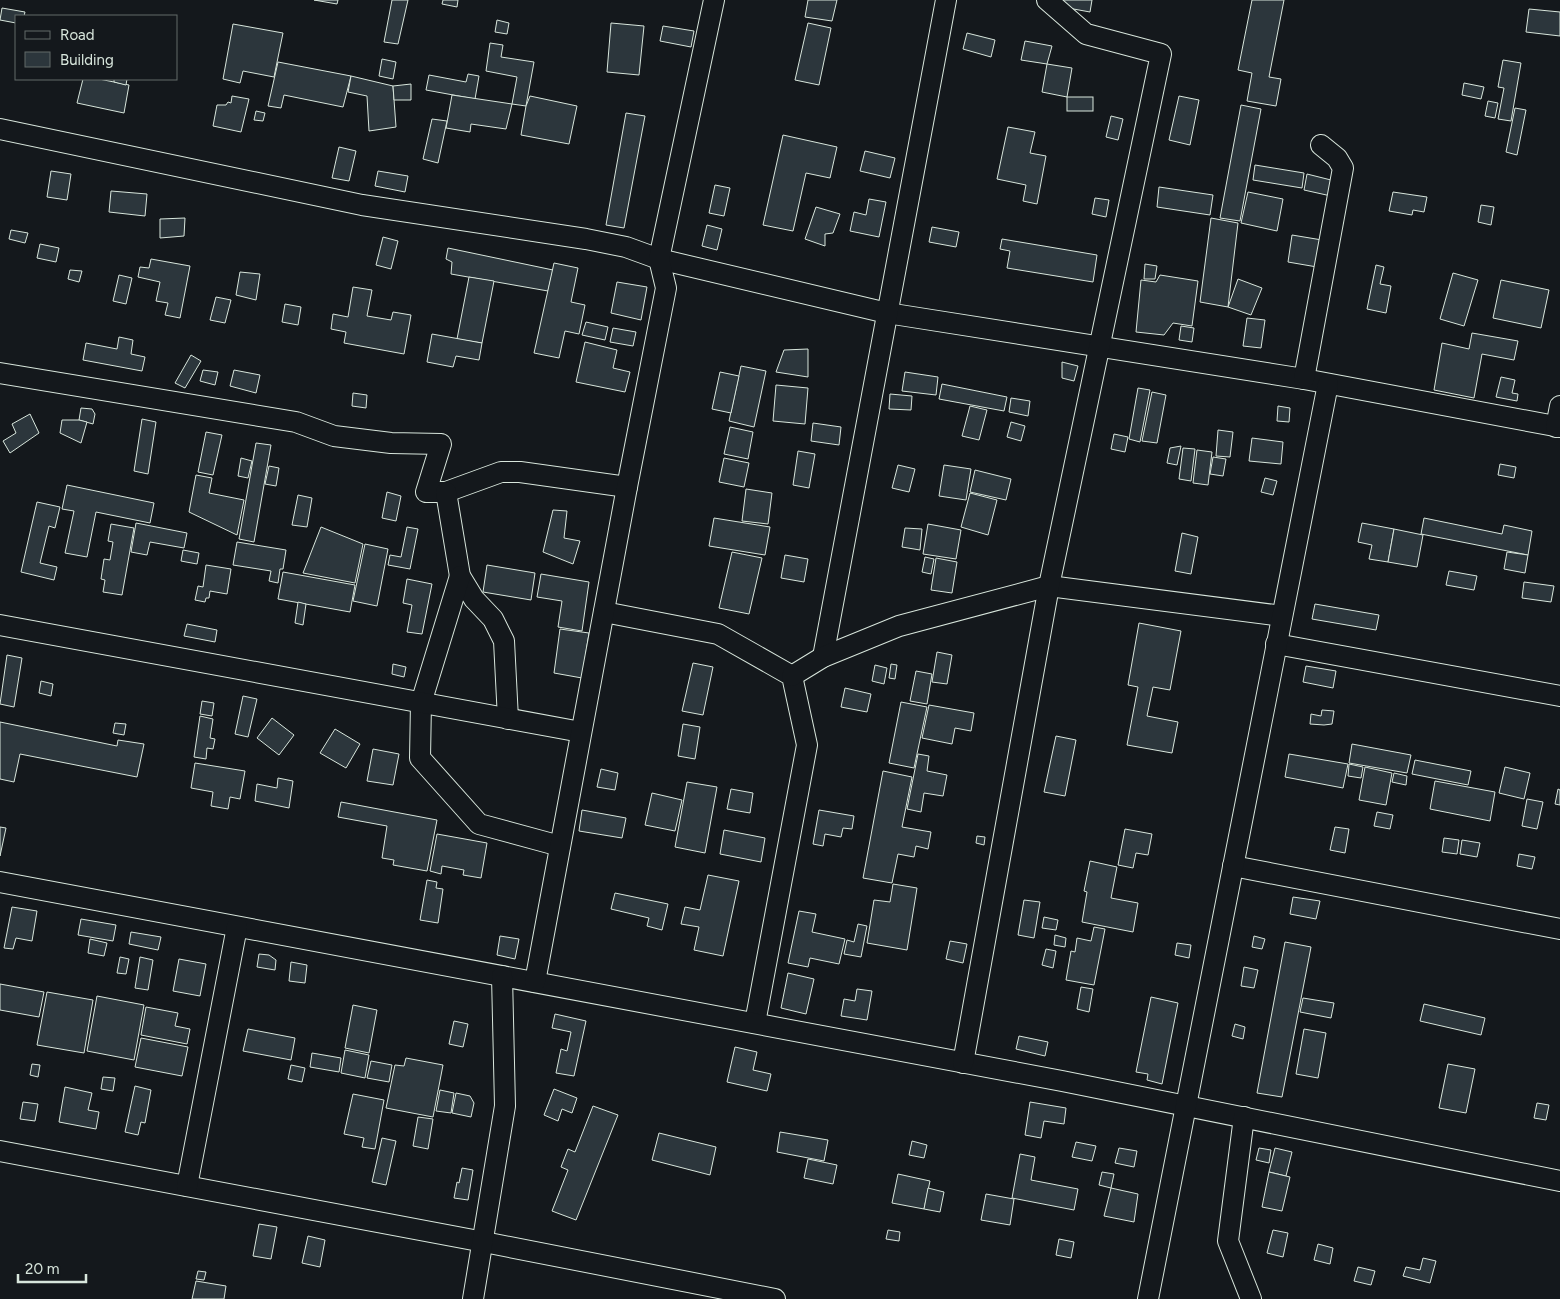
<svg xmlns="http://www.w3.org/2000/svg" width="1560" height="1299" viewBox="0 0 1560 1299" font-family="Figtree,sans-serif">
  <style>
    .building { fill: #2c363c; stroke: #d8e6dc }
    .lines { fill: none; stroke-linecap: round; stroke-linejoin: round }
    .street-casing { stroke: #d8e6dc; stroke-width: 22 }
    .street { stroke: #14181c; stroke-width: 20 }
  </style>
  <rect width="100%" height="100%" fill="#14181c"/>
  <g class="building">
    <path d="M314 0H338L337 4Z"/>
    <path d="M392 0H408L398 44 384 42Z"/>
    <path d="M443 0H458L457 7 442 4Z"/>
    <path d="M808 0H837L832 21 805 17Z"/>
    <path d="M1058 0H1092L1090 12 1057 6Z"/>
    <path d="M1252 0H1284L1269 77 1281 79 1276 106 1247 101 1252 73 1238 70Z"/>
    <path d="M2 8 25 12 24 16H16V23L0 20Z"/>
    <path d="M1529 9 1560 12V36L1526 32Z"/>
    <path d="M497 20 509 23 507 34 495 32Z"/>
    <path d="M611 23 644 26 639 75 607 72Z"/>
    <path d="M808 23 831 28 819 85 795 80Z"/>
    <path d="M233 24 283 33 274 77 243 71 240 83 223 79Z"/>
    <path d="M663 26 694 31 691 47 660 41Z"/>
    <path d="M967 33 995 40 991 57 963 49Z"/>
    <path d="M1025 41 1052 46 1047 64 1021 60Z"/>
    <path d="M490 43 503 45 501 57 534 62 526 106 512 104 517 77 486 71Z"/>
    <path d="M382 59 396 62 393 79 379 76Z"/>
    <path d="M1503 60 1521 63 1511 121 1498 119 1504 88 1498 87Z"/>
    <path d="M278 62 351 76 343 107 284 95 281 108 268 106Z"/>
    <path d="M1047 64 1072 68 1067 97 1042 92Z"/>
    <path d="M468 74 479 76 475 99 426 90 429 75 466 82Z"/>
    <path d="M351 76 393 86 396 127 369 131 367 96 348 92Z"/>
    <path d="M83 79H99L129 85 124 113 77 103Z"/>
    <path d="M114 79H127L126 85 114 82Z"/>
    <path d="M1464 83 1484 87 1481 99 1462 95Z"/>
    <path d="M411 84V100H394L393 86Z"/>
    <path d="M452 95 512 104 506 129 471 124 470 132 446 128Z"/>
    <path d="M232 96 249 99 241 132 213 126 217 105H226L228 102 231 103Z"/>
    <path d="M530 96 577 106 569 144 521 135 526 106Z"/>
    <path d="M1179 96 1199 100 1190 145 1169 140Z"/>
    <rect x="1067" y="97" width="26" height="14"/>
    <path d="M1488 101 1498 103 1495 118 1485 116Z"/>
    <path d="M1241 105 1261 109 1240 221 1220 218Z"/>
    <path d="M1515 108 1526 110 1517 155 1506 152Z"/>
    <path d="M256 111 265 113 263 121 254 120Z"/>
    <path d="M626 113 645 116 624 228 606 225Z"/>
    <path d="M1111 116 1123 119 1118 140 1106 137Z"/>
    <path d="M432 119 447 121 438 163 423 159Z"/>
    <path d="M1008 127 1035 132 1030 153 1046 156 1037 204 1023 201 1026 185 997 179Z"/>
    <path d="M783 135 837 147 830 178 806 173 793 231 763 225Z"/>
    <path d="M339 147 356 151 349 181 332 178Z"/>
    <path d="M865 151 895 158 890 178 860 171Z"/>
    <path d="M1255 165 1304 173 1302 188 1253 180Z"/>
    <path d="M51 171 71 174 67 200 47 197Z"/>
    <path d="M378 171 408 176 405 192 375 186Z"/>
    <path d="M1307 174 1335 181 1331 196 1304 190Z"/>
    <path d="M715 185 730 188 724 216 709 213Z"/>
    <path d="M1159 187 1213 195 1210 215 1157 207Z"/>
    <path d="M111 191 147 194 145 216 109 212Z"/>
    <path d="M1248 192 1283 199 1277 231 1241 223Z"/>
    <path d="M1393 192 1427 197 1424 212 1413 210 1412 215 1389 211Z"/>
    <path d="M1095 198 1109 200 1106 217 1092 214Z"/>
    <path d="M869 199 886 202 879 237 850 231 854 212 866 215Z"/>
    <path d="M1481 205 1494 207 1491 225 1478 222Z"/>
    <path d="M816 207 840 214 833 233 825 234V246L805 239Z"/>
    <path d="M185 218 184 236 160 238V219Z"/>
    <path d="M1211 218 1238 223 1228 307 1200 302Z"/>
    <path d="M707 225 722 229 717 250 702 246Z"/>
    <path d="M932 227 959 232 956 247 929 242Z"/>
    <path d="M11 230 28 233 25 243 9 239Z"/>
    <path d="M1292 235 1322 240 1317 267 1288 262Z"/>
    <path d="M383 237 398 241 391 269 376 265Z"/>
    <path d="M1002 239 1097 255 1093 282 1007 268 1010 251 1000 249Z"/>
    <path d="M40 244 59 248 56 262 37 258Z"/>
    <path d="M448 248 553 270 548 291 451 274 452 262 446 259Z"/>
    <path d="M151 259 190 266 180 318 165 315 168 303 156 301 160 282 138 277 140 267 149 268Z"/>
    <path d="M554 263 578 268 571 302 585 305 579 334 565 331 559 358 534 353Z"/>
    <path d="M1145 264 1157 266 1155 279H1144Z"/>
    <path d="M1376 265 1384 267 1380 284 1391 286 1386 313 1367 309Z"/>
    <path d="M70 270 82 271 79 282 68 279Z"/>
    <path d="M240 272 260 274 256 300 236 295Z"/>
    <path d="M1453 273 1478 280 1464 326 1440 319Z"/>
    <path d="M119 275 132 278 126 304 113 301Z"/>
    <path d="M1160 275 1198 281 1192 326 1173 323 1164 335 1136 332 1141 280 1156 282Z"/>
    <path d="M469 277 494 281 482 343 457 339Z"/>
    <path d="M1238 279 1262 288 1251 315 1228 307Z"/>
    <path d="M1501 280 1549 290 1541 328 1493 318Z"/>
    <path d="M617 282 647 287 641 320 611 313Z"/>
    <path d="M353 287 372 290 367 316 391 320 393 312 411 315 404 354 344 343 346 332 331 329 333 314 348 317Z"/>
    <path d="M216 297 231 300 225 323 210 320Z"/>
    <path d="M285 304 301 307 298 325 282 322Z"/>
    <path d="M1247 318 1265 320 1261 348 1243 346Z"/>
    <path d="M586 322 608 327 605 340 582 335Z"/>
    <path d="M1181 326 1194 328 1192 342 1179 340Z"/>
    <path d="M613 328 636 332 633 346 610 342Z"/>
    <path d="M1472 333 1518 341 1514 360 1482 354 1474 398 1434 390 1442 343 1469 349Z"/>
    <path d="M432 334 482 343 479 360 456 356 453 367 427 362Z"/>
    <path d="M119 337 133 340 131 354 145 357 142 371 83 360 86 343 117 349Z"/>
    <path d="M585 342 617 350 613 368 630 372 625 392 576 382Z"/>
    <path d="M808 349V377L776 372 784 350Z"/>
    <path d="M191 355 201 361 185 388 175 383Z"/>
    <path d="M1062 362 1078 366 1074 381 1062 378Z"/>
    <path d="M741 366 766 371 754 427 729 421Z"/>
    <path d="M203 370 218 372 215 385 200 381Z"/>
    <path d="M234 370 260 375 256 393 230 386Z"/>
    <path d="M720 372 739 376 731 413 712 409Z"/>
    <path d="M905 372 938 377 936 395 902 391Z"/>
    <path d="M1501 377 1515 380 1512 393 1518 394 1517 401 1496 397Z"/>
    <path d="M942 384 1007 397 1004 411 939 399Z"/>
    <path d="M776 385 808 388 805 424 773 421Z"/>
    <path d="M1138 388 1150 390 1140 442 1129 439Z"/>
    <path d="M1152 392 1166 395 1157 443 1142 441Z"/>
    <path d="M353 393 367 395 366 408 352 406Z"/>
    <path d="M890 394 912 396 911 410 889 409Z"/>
    <path d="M1011 398 1030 401 1028 416 1009 412Z"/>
    <path d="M970 406 987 410 979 440 962 436Z"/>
    <path d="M1278 406 1290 408 1289 422 1277 421Z"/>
    <path d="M81 408 92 409 95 414 93 424 79 420Z"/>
    <path d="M30 414 39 433 10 453 3 441 16 433 12 424Z"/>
    <path d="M142 419 156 422 148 474 134 471Z"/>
    <path d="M62 420H79L87 422 81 443 60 433Z"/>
    <path d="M1011 422 1025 426 1021 441 1007 437Z"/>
    <path d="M813 423 841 427 839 445 811 441Z"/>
    <path d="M730 427 753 432 748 459 724 454Z"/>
    <path d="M1218 430 1233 432 1230 457 1216 456Z"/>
    <path d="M206 432 222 435 213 475 198 472Z"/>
    <path d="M1114 434 1128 437 1125 452 1111 449Z"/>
    <path d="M1252 438 1283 442 1281 464 1249 461Z"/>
    <path d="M256 443 271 445 254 542 239 539Z"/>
    <path d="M1181 446 1177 465 1167 463 1170 448Z"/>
    <path d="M1183 448 1195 449 1191 481 1179 479Z"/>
    <path d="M1197 450 1212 452 1208 485 1193 483Z"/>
    <path d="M798 451 815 454 809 488 793 485Z"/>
    <path d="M1213 457 1226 459 1223 476 1210 474Z"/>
    <path d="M241 458 252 461 248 478 238 476Z"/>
    <path d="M724 458 749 463 744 487 719 482Z"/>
    <path d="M1500 464 1516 467 1514 478 1498 475Z"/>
    <path d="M898 465 915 469 909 492 892 488Z"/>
    <path d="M944 465 971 469 966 500 939 496Z"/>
    <path d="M269 466 279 468 276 486 265 484Z"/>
    <path d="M975 470 1011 479 1006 500 970 492Z"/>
    <path d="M196 475 212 478 209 493 244 500 237 535 189 512Z"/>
    <path d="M1265 478 1277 481 1273 495 1261 492Z"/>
    <path d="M67 485 154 503 150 523 96 512 87 557 65 553 74 511 62 509Z"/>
    <path d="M746 489 772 493 768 524 742 521Z"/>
    <path d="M387 492 401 496 396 521 382 518Z"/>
    <path d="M970 493 997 500 988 535 961 527Z"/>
    <path d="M298 495 312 498 307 527 292 525Z"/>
    <path d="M37 502 60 507 55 528 49 526 40 563 57 567 54 580 21 572Z"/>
    <path d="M553 510 567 511 564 538 580 541 573 564 543 552Z"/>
    <path d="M714 518 770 527 765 555 709 546Z"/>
    <path d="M1424 518 1502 534 1504 525 1532 531 1528 555 1421 534Z"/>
    <path d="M136 523 187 533 184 548 150 542 147 555 131 552Z"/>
    <path d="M1362 523 1394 529 1388 562 1369 559 1372 545 1358 542Z"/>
    <path d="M111 524 134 528 122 595 103 592 105 580 101 579 104 559 110 560 113 542 108 541Z"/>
    <path d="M928 524 961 530 956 559 923 554Z"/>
    <path d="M321 527 363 544 355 583 303 573Z"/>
    <path d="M407 527 418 529 410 569 388 565 390 555 401 557Z"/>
    <path d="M905 528 922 529 920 550 902 547Z"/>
    <path d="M1394 529 1423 535 1417 567 1388 562Z"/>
    <path d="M1182 533 1198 537 1191 574 1175 571Z"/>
    <path d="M237 542 286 550 283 569H280L278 583 269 581 271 571 233 565Z"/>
    <path d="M365 544 388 549 377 606 353 601Z"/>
    <path d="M183 550 199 553 197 564 181 561Z"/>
    <path d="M732 552 762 558 749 614 719 608Z"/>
    <path d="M1507 552 1528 555 1525 573 1504 569Z"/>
    <path d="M785 555 808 559 804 582 781 578Z"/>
    <path d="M925 557 934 559 931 574 922 572Z"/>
    <path d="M936 558 957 562 952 593 931 590Z"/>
    <path d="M206 565 231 569 227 594 210 591 209 598H206L205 602 195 600 198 586 203 587Z"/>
    <path d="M487 565 535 573 531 600 483 592Z"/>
    <path d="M1449 571 1477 576 1474 590 1446 585Z"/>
    <path d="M283 572 355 585 350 612 278 599Z"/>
    <path d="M541 574 589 582 582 631 558 627 562 601 537 597Z"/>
    <path d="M407 579 432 584 422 634 407 632 412 605 403 603Z"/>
    <path d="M1524 582 1554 586 1551 602 1522 598Z"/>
    <path d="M298 602 306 604 303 625 295 623Z"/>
    <path d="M1315 604 1379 615 1376 630 1312 619Z"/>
    <path d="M1139 623 1181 631 1170 690 1153 687 1147 716 1178 722 1172 753 1127 745 1138 687 1128 685Z"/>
    <path d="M187 624 217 630 215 642 184 636Z"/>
    <path d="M560 629 589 633 582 678 554 673Z"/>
    <path d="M937 652 952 655 947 684 932 682Z"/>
    <path d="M7 655 22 658 14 707 0 704Z"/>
    <path d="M693 663 713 667 703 715 682 711Z"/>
    <path d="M393 664 406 667 404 677 392 674Z"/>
    <path d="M891 664 897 665 895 679 889 678Z"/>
    <path d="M875 665 887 668 884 684 872 681Z"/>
    <path d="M1306 666 1336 671 1333 688 1303 682Z"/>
    <path d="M916 671 932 674 927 704 910 701Z"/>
    <path d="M41 681 53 684 51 696 39 693Z"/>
    <path d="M845 688 871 694 867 712 841 707Z"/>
    <path d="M243 696 257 699 248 737 235 734Z"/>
    <path d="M202 701 214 703 212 716 200 714Z"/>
    <path d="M901 702 927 707 914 768 889 763Z"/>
    <path d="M929 705 974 713 971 731 955 728 952 744 922 738Z"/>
    <path d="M1322 710 1334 711 1332 724 1324 725 1310 724 1311 714 1321 716Z"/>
    <path d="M200 716 213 719 210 738 215 739 213 749 207 748 206 759 194 757Z"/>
    <path d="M272 718 294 735 279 755 257 738Z"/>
    <path d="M0 722 117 746 118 740 144 744 137 777 20 754 14 782 0 779Z"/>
    <path d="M115 723 126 724 124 735 113 733Z"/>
    <path d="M683 724 700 727 695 759 678 756Z"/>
    <path d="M335 729 360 744 346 768 320 753Z"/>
    <path d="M1056 736 1076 740 1065 796 1044 792Z"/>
    <path d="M1352 744 1411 755 1407 773 1349 763Z"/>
    <path d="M373 749 399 754 393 785 367 781Z"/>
    <path d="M918 754 929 756 927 771 947 775 943 796 924 793 921 812 907 809Z"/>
    <path d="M1289 754 1348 764 1343 788 1285 777Z"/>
    <path d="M1415 760 1471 771 1468 785 1412 774Z"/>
    <path d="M195 763 245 771 240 799 230 797 228 809 211 806 213 792 191 788Z"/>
    <path d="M1349 764 1363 767 1361 778 1348 776Z"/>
    <path d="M1365 767 1392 773 1386 805 1359 800Z"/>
    <path d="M1505 767 1530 773 1524 799 1499 793Z"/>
    <path d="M601 769 618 773 615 790 597 787Z"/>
    <path d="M883 771 912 777 902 827 931 832 928 849 916 846 914 857 898 854 892 883 863 878Z"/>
    <path d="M1394 773 1407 776 1406 785 1392 782Z"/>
    <path d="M278 778 293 781 289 808 255 801 257 784 277 788Z"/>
    <path d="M1435 781 1495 792 1490 821 1430 809Z"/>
    <path d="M687 782 717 787 705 853 675 847Z"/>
    <path d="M731 789 753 793 750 813 727 809Z"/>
    <path d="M1558 789 1560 790V805L1555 804Z"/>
    <path d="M652 793 682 800 675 831 645 825Z"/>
    <path d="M1527 799 1543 802 1537 829 1522 826Z"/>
    <path d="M341 802 437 820 427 871 393 865 394 860 382 858 387 826 338 817Z"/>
    <path d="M582 810 626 818 622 838 579 831Z"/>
    <path d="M819 810 854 816 852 829 843 828 841 837 825 834 823 846 813 844Z"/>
    <path d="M1377 812 1393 815 1390 829 1374 826Z"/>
    <path d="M0 827 6 828 0 856Z"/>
    <path d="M1335 827 1349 829 1345 853 1330 850Z"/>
    <path d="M1125 829 1152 834 1148 855 1136 853 1133 868 1118 865Z"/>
    <path d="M724 830 765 838 761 862 720 854Z"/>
    <path d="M437 834 487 843 481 878 463 875 464 870 442 866 441 874 430 871Z"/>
    <path d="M977 836 985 837 984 845 976 843Z"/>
    <path d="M1444 838 1459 840 1457 854 1442 852Z"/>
    <path d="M1462 840 1480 843 1477 857 1460 854Z"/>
    <path d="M1519 854 1535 857 1532 869 1517 866Z"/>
    <path d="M1090 861 1117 867 1111 898 1138 903 1133 932 1082 922 1087 892 1084 891Z"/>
    <path d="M708 875 739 881 723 956 694 950 699 927 681 924 685 907 700 910Z"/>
    <path d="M427 880 437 882 436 888 443 889 438 923 420 920Z"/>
    <path d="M893 884 917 888 907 950 867 943 874 900 890 902Z"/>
    <path d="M615 893 668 904 662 930 647 926 649 918 611 909Z"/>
    <path d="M1293 897 1320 901 1316 919 1290 914Z"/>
    <path d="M1024 900 1040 902 1034 938 1018 935Z"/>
    <path d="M12 907 37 911 32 941 16 938 13 949 4 948Z"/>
    <path d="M799 911 816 914 812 932 845 939 839 964 810 958 808 967 788 963Z"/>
    <path d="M1044 917 1058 920 1056 930 1042 928Z"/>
    <path d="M81 919 116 925 113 941 78 935Z"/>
    <path d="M858 924 867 926 861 957 844 954 847 940 854 942Z"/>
    <path d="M1094 927 1105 929 1094 985 1066 980 1071 951 1075 952 1077 938 1091 941Z"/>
    <path d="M131 932 161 937 158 950 129 944Z"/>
    <path d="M1055 935 1066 938 1065 947 1054 945Z"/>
    <path d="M500 936 519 939 515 959 497 955Z"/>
    <path d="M1254 936 1265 939 1262 949 1252 947Z"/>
    <path d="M90 939 107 943 104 956 88 953Z"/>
    <path d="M950 941 967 944 963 963 946 959Z"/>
    <path d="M1285 942 1311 947 1282 1097 1257 1093Z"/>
    <path d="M1177 943 1191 945 1189 958 1175 955Z"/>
    <path d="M1046 949 1056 951 1053 968 1042 965Z"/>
    <path d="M259 954 269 955 276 960 275 970 257 967Z"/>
    <path d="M120 957 129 959 126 974 117 973Z"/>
    <path d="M140 957 153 960 148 990 135 988Z"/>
    <path d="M179 959 206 964 200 996 173 991Z"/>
    <path d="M291 962 307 965 305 983 289 981Z"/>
    <path d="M1244 967 1258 970 1254 988 1241 986Z"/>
    <path d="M788 973 814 979 806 1014 781 1008Z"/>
    <path d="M0 984 44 992 39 1017 0 1010Z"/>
    <path d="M1081 987 1093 989 1089 1012 1077 1009Z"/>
    <path d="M857 989 872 991 867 1020 841 1016 844 999 855 1001Z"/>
    <path d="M47 992 93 1000 84 1053 37 1045Z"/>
    <path d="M97 996 144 1005 134 1060 87 1051Z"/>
    <path d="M1151 997 1178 1003 1162 1084 1147 1080 1148 1074 1136 1072Z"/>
    <path d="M1303 998 1334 1003 1331 1018 1300 1012Z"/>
    <path d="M1424 1004 1485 1018 1481 1035 1420 1021Z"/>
    <path d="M353 1005 377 1010 369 1053 345 1048Z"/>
    <path d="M146 1007 178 1013 175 1026 190 1029 187 1044 141 1035Z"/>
    <path d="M555 1014 586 1021 574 1076 556 1073 561 1049 567 1051 571 1032 552 1028Z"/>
    <path d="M454 1021 468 1024 463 1047 449 1044Z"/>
    <path d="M1235 1024 1245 1027 1243 1039 1232 1036Z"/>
    <path d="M248 1029 295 1038 291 1060 243 1051Z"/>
    <path d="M1304 1029 1326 1033 1318 1078 1296 1074Z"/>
    <path d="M1019 1036 1048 1042 1045 1056 1016 1049Z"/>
    <path d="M141 1038 188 1047 182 1076 135 1067Z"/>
    <path d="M735 1047 757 1052 753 1070 771 1074 767 1091 727 1082Z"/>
    <path d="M345 1050 369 1055 365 1078 341 1073Z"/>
    <path d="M312 1053 341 1058 339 1072 310 1067Z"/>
    <path d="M406 1058 443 1065 433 1117 386 1108 395 1065 404 1066Z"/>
    <path d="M371 1061 392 1065 389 1082 367 1078Z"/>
    <path d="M32 1064 40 1065 38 1077 30 1075Z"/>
    <path d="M1448 1064 1475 1069 1466 1113 1439 1108Z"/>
    <path d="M291 1065 305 1068 302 1082 288 1079Z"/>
    <path d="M103 1077 115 1078 113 1091 101 1089Z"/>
    <path d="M135 1086 151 1090 145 1123 141 1122 138 1135 125 1132Z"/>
    <path d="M65 1087 92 1093 88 1110 99 1112 96 1129 59 1122Z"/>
    <path d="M554 1089 577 1098 572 1113 562 1109 558 1121 544 1115Z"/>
    <path d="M440 1090 454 1093 451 1113 436 1111Z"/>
    <path d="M456 1093 470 1096 474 1103 471 1117 452 1113Z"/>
    <path d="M353 1094 384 1100 375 1149 362 1147 364 1138 344 1134Z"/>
    <path d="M23 1102 38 1104 35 1121 20 1119Z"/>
    <path d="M1030 1102 1066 1108 1064 1124 1044 1121 1041 1138 1025 1135Z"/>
    <path d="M1537 1103 1549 1105 1546 1120 1534 1118Z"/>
    <path d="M593 1106 618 1115 576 1220 552 1211 568 1170 561 1167 568 1149 575 1152Z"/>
    <path d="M418 1117 433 1119 428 1149 413 1146Z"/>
    <path d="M780 1132 828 1140 824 1161 777 1152Z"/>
    <path d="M659 1133 716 1147 710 1175 652 1160Z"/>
    <path d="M382 1138 396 1141 386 1185 372 1182Z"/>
    <path d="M912 1141 927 1145 924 1158 909 1155Z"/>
    <path d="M1076 1142 1096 1146 1092 1161 1072 1157Z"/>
    <path d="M1119 1148 1137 1151 1134 1167 1115 1163Z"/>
    <path d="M1259 1148 1271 1150 1269 1163 1256 1160Z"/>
    <path d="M1275 1148 1292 1152 1286 1176 1269 1172Z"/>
    <path d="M1020 1154 1035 1157 1031 1180 1078 1189 1074 1210 1012 1198Z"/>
    <path d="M808 1159 837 1165 833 1184 804 1178Z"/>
    <path d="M462 1168 473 1170 468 1200 454 1198 457 1182 459 1183Z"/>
    <path d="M1102 1172 1114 1174 1111 1188 1099 1185Z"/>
    <path d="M1269 1172 1290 1177 1282 1211 1262 1207Z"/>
    <path d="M898 1174 930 1181 924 1209 892 1203Z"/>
    <path d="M928 1188 944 1192 940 1212 924 1209Z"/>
    <path d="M1111 1188 1138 1194 1134 1222 1104 1216Z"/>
    <path d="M986 1194 1014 1199 1010 1225 981 1220Z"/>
    <path d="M259 1224 277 1227 271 1259 253 1256Z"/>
    <path d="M888 1230 900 1232 899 1241 886 1239Z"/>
    <path d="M1273 1230 1288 1233 1283 1257 1267 1253Z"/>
    <path d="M308 1236 325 1240 320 1267 302 1263Z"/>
    <path d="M1059 1239 1074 1242 1071 1258 1056 1255Z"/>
    <path d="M1318 1244 1333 1248 1330 1264 1314 1260Z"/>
    <path d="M1423 1258 1436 1261 1430 1283 1403 1276 1406 1267 1420 1270Z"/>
    <path d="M1358 1267 1375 1271 1371 1285 1354 1281Z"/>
    <path d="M198 1271 206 1272 204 1280 196 1279Z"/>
    <path d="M196 1281 226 1286 224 1299H192Z"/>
  </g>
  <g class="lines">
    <g class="street-casing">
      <g id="street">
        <path d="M0 129 362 205 586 239 626 247 659 259 887 313 1304 379 1560 427"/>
        <path d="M0 373 296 422 334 436 391 443 441 444 426 492H446L501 472H520L627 487"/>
        <path d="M1304 379 1343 168 1337 158 1321 145"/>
        <path d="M1556 427 1560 406"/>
        <path d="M446 492 460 576 474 599 493 619 504 641 508 719"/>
        <path d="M460 576 421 703 420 758 479 824 560 846"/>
        <path d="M604 612 718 634 792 676 807 745 755 1023"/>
        <path d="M0 625 581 732"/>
        <path d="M1276 644 1560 696"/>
        <path d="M823 657 946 0"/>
        <path d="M792 676 823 657 899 626 1049 586 1282 616"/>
        <path d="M1233 866 1560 929"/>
        <path d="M0 882 1062 1081 1560 1181"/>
        <path d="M535 982 627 487 666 288 659 259 714 0"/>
        <path d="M963 1063 1049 586 1161 54 1086 34 1047 0"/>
        <path d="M1244 1117 1228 1241 1251 1299"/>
        <path d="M0 1151 484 1242 775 1299"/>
        <path d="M187 1186 237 927"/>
        <path d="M473 1299 505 1106 502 976"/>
        <path d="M1148 1299 1328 384"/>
      </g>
    </g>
    <use href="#street" class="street"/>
  </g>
  <rect x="15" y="15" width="162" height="65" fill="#14181c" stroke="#626a69"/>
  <rect x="25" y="31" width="25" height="8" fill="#14181c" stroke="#626a69"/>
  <text x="60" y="40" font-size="15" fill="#d8e6dc">Road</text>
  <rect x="25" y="52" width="25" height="15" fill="#2c363c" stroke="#626a69"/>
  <text x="60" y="65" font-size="15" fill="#d8e6dc">Building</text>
  <path d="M18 1274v8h68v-8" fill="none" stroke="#d8e6dc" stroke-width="2.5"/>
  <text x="25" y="1274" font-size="15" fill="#d8e6dc" stroke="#14181c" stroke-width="4" paint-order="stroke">20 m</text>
</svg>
